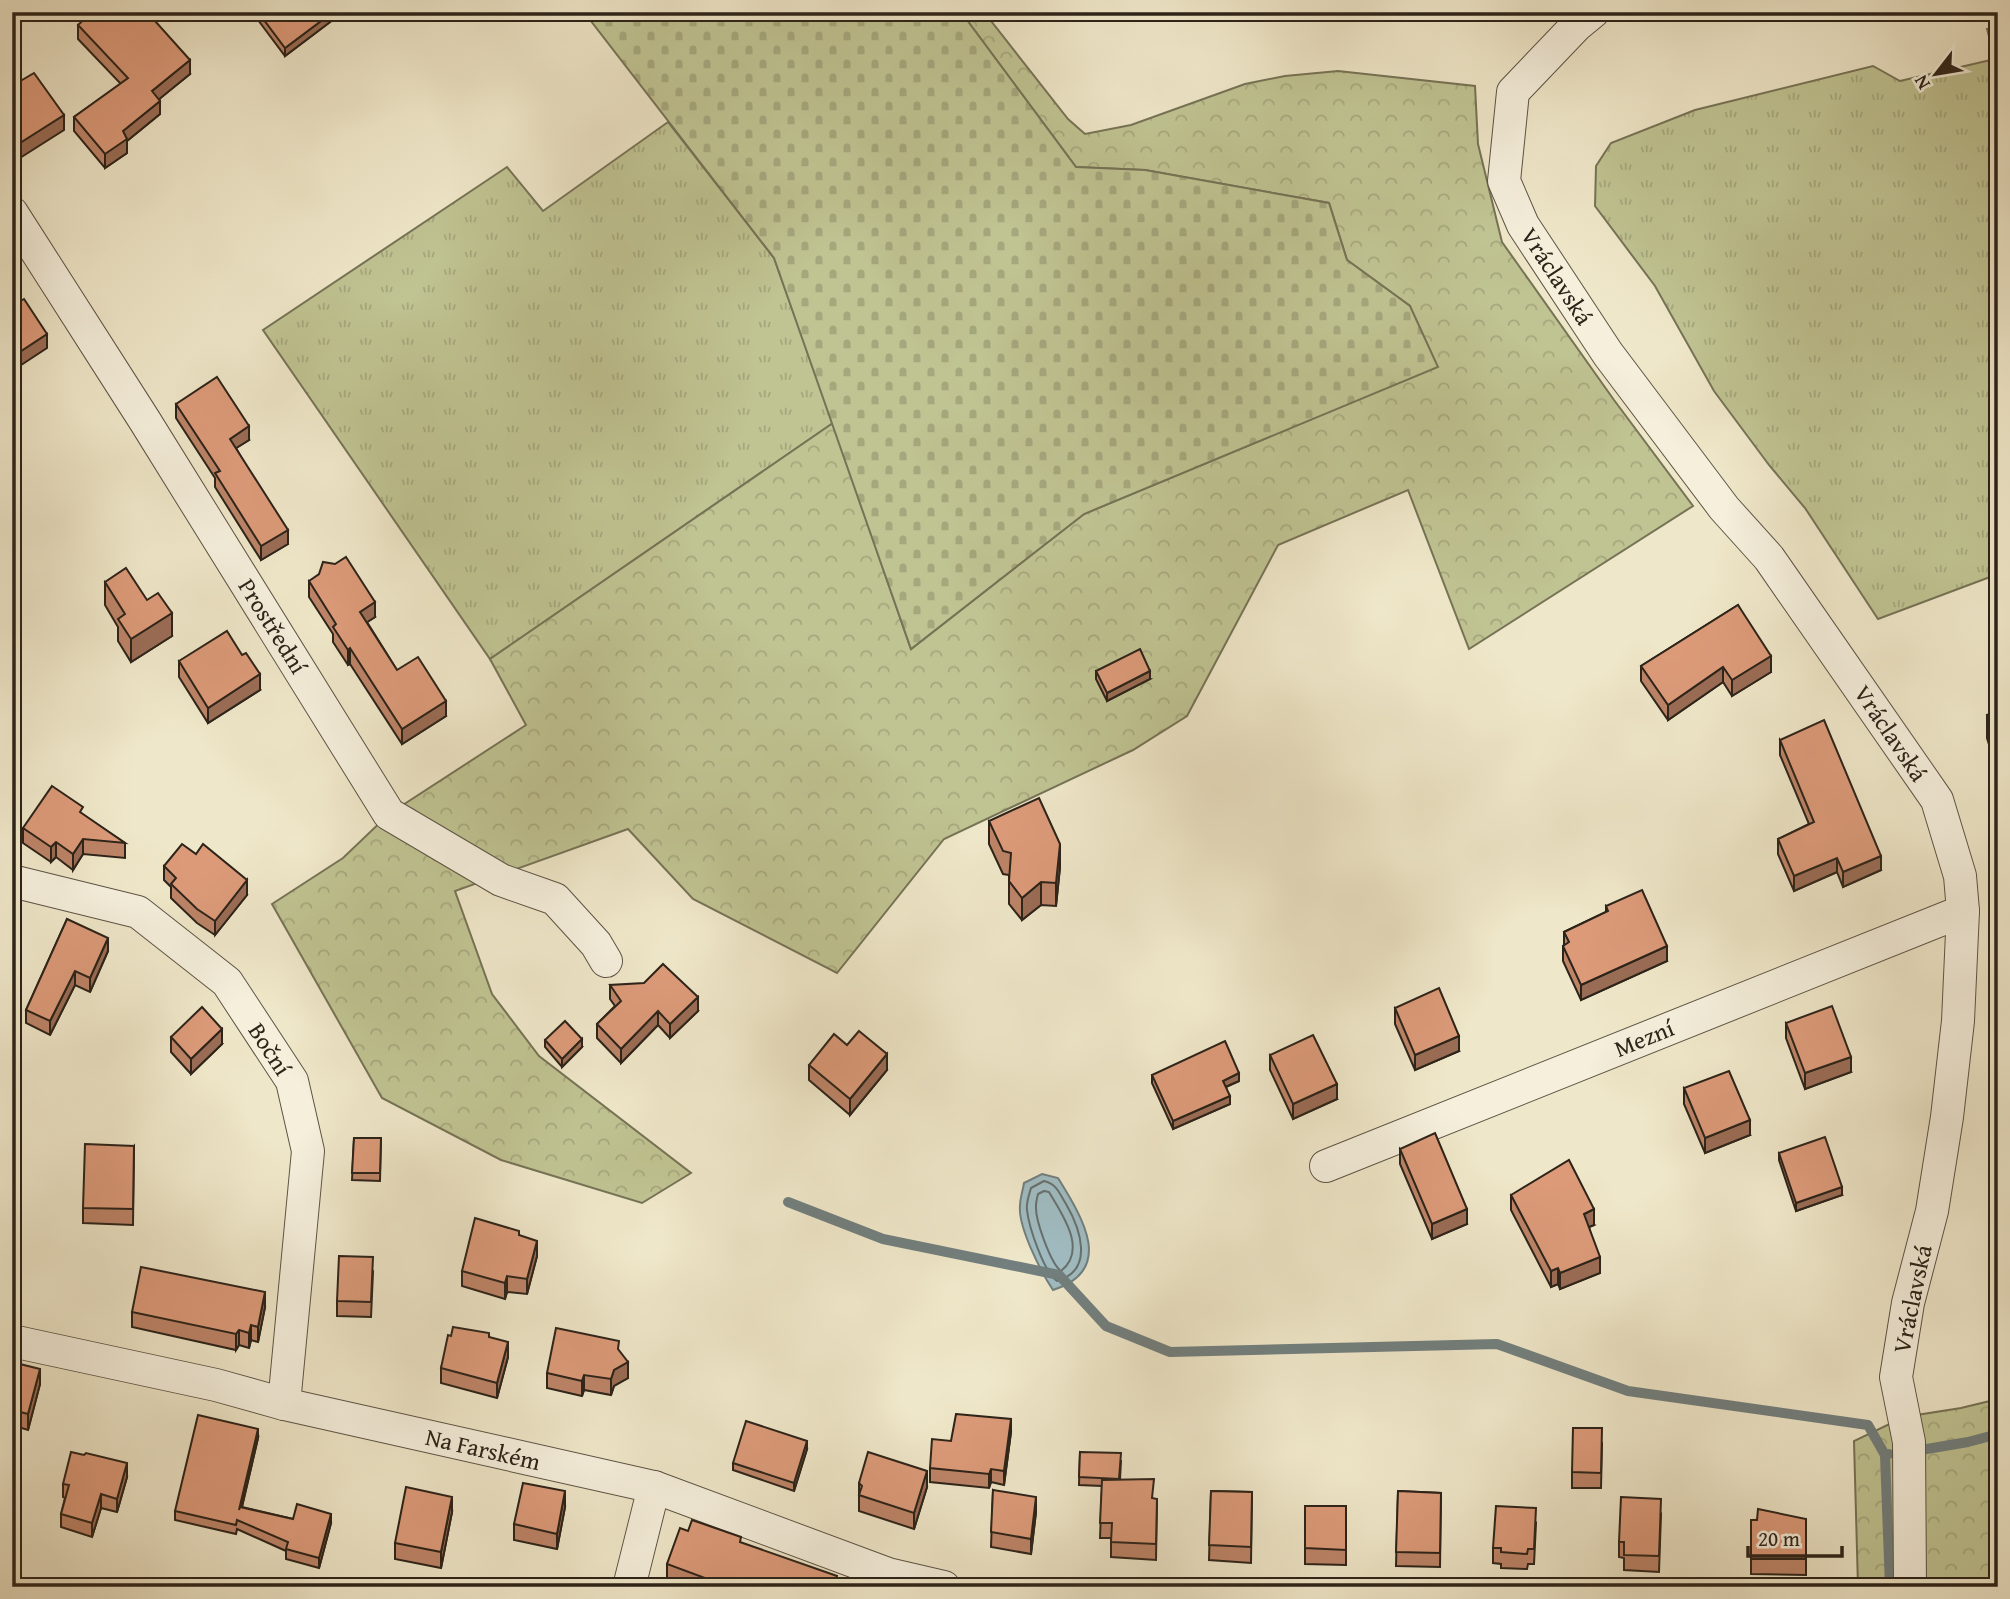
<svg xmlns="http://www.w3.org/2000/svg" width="2010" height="1599" viewBox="0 0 2010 1599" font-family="'Gentium Book Plus',serif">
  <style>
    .grass { fill: url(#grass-tufts); stroke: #767356; stroke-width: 2 }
    .forest { fill: url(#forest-crowns); stroke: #767356; stroke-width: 2 }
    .cemetery { fill: url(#cemetery-stones); stroke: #767356; stroke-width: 2 }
    .water { fill: #a0bcc2; stroke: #727f7e; stroke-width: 2 }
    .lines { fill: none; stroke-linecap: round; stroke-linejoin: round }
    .shore { stroke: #66706e; stroke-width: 2 }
    .stream { stroke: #727f7e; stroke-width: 10 }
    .minor-casing { stroke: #5d5445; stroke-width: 34 }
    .minor { stroke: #f5efdc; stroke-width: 32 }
    .wall { fill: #bd8468; stroke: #2c2319; stroke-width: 2 }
    .shaded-wall { fill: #9a6c55; stroke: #2c2319; stroke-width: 2 }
    .building { fill: #dc9a79; stroke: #2c2319; stroke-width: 2 }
    .labels { text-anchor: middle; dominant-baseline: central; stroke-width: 6; stroke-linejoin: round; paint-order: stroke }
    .street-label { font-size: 24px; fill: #2c2319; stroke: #f5efdc }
  </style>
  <defs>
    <pattern id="grass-tufts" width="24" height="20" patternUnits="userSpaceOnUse" patternTransform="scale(1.75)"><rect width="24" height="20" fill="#c0c392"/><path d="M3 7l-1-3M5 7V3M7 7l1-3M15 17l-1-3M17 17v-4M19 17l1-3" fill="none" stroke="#a5a77d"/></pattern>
    <pattern id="forest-crowns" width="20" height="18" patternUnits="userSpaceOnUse" patternTransform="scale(1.75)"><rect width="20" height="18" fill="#c0c392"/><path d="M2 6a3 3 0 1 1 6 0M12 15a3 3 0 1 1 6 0" fill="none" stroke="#a5a77d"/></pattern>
    <pattern id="cemetery-stones" width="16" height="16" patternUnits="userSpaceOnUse" patternTransform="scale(1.75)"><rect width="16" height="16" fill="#c0c392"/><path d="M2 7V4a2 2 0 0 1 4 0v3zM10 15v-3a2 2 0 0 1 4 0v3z" fill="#a5a77d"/></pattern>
  </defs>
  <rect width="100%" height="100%" fill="#efe7c9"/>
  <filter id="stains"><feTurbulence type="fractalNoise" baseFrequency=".00286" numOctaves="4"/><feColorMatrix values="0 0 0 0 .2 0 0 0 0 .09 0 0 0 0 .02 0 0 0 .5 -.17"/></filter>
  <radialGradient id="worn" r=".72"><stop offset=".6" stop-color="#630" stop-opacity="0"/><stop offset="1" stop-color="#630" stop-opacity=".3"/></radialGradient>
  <g class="grass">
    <path d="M1998 26V574L1878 619 1805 508 1769 465 1714 391 1655 286 1595 206 1596 166 1611 143 1695 110 1873 66 1900 81 1995 59 1987 29Z"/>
    <path d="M668 122 774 258 833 423 490 659 263 330 507 167 543 211Z"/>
  </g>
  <g class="forest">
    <path d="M961 12H984L1068 119 1085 134 1131 125 1245 84 1285 76 1338 71 1475 86 1478 144 1502 242 1614 400 1693 506 1469 649 1408 490 1278 545 1187 716 1133 750 944 839 837 973 693 899 628 829 455 891 492 994 539 1056 691 1173 642 1203 501 1160 382 1098 272 904 343 858 389 814 526 725 490 659 833 423 911 649 1084 514 1312 419 1410 306 1347 260 1329 203 1145 170 1076 167Z"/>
    <path d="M1998 1399V1587H1858L1854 1441 1904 1417 1961 1408Z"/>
  </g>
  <path class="cemetery" d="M584 12H961L1076 167 1145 170 1329 203 1347 260 1410 306 1438 367 1084 514 911 649 774 258Z"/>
  <path class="water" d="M1042 1174 1058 1178C1082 1217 1116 1270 1053 1290 1041 1272 1018 1227 1020 1206 1020 1198 1023 1190 1024 1183Z"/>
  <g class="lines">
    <g class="shore">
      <path d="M1044 1181C1057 1184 1059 1193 1066 1204 1080 1228 1095 1270 1057 1281 1044 1272 1029 1228 1027 1210 1026 1203 1029 1195 1031 1188Z"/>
      <path d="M1044 1191 1049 1192C1062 1214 1088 1250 1061 1271 1051 1264 1035 1220 1036 1206 1036 1202 1037 1198 1038 1194Z"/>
    </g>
    <g class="stream">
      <path d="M788 1202 883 1239 1059 1275 1106 1326 1170 1352 1497 1344 1628 1391 1868 1425 1885 1455"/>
      <path d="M1915 1451 1968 1442 1998 1434"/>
      <path d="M1889 1454 1885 1455 1890 1587"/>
    </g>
    <g class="minor-casing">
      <g id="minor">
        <path d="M1593 12 1576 26 1513 92 1504 181 1523 225 1608 354 1724 508 1769 558 1937 800 1960 876 1963 911 1958 1021 1947 1117 1932 1211 1908 1303 1896 1377 1909 1442 1910 1587"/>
        <path d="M12 213 145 421 389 814 501 880 555 899 596 944 606 961"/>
        <path d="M12 881 138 912 227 982 292 1081 308 1151 284 1404"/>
        <path d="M1326 1166 1963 911"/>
        <path d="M12 1341 216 1385 284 1404 654 1487 888 1574 944 1587"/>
        <path d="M629 1587 654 1487"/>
      </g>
    </g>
    <use href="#minor" class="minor"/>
  </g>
  <g class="wall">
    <path d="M258 12H334V19L285 56 258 20Z"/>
    <path d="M78 25 190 74 159 99 160 114 127 141V153L105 168 74 131V117L121 84 78 39Z"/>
    <path d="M176 404 249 440 236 448 288 544 261 560 215 487V478L176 418Z"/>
    <path d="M309 581 375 617 367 622 397 670 446 716 402 744 350 664 348 665 333 642V634L309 597Z"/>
    <path d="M105 582 172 636 131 662 118 641V627L105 605Z"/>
    <path d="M1738 605 1771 672 1732 696 1723 682 1668 720 1641 681V666Z"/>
    <path d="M179 661 260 690 208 723 179 677Z"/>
    <path d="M1096 671 1150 679 1107 701 1096 679Z"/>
    <path d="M1998 712V773L1987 738V715Z"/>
    <path d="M1780 740 1881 870 1843 887 1837 872 1794 891 1778 854V839L1809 824 1780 755Z"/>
    <path d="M83 815 125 843V858L83 854 73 870 56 857 51 862 23 843V828Z"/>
    <path d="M989 821 1060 867 1056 906 1041 905 1022 920 1009 904V875L1003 874 989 844Z"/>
    <path d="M164 866 247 895 215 935 197 923 171 898V887L164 880Z"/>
    <path d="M1606 906 1667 961 1581 1000 1563 961V946L1564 945V932L1606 912Z"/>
    <path d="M67 919 108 951 90 992 75 985 50 1035 26 1023V1010Z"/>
    <path d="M610 985 698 1011 670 1038 658 1025 621 1063 597 1038V1024L615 1006 610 999Z"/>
    <path d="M1395 1008 1459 1051 1415 1070 1395 1024Z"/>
    <path d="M1998 1021V1062H1995V1046Z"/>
    <path d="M1786 1023 1851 1072 1805 1089 1786 1038Z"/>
    <path d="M171 1037 222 1044 191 1074 171 1052Z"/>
    <path d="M545 1040 582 1047 562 1067 545 1047Z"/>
    <path d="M847 1045 887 1070 850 1115 809 1080V1065Z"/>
    <path d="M1270 1055 1337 1099 1293 1119 1270 1070Z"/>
    <path d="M1152 1075 1239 1081 1226 1087 1230 1104 1173 1129 1152 1083Z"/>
    <path d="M1684 1088 1750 1135 1705 1153 1684 1104Z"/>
    <path d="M354 1138H381L380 1181 352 1180Z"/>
    <path d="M134 1146 133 1225 83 1223V1208Z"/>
    <path d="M1400 1149 1467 1224 1432 1239 1400 1164Z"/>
    <path d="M1779 1153 1842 1195 1796 1211 1779 1160Z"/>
    <path d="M1511 1195 1594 1225 1589 1227 1600 1273 1560 1289 1558 1284 1551 1287 1511 1210Z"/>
    <path d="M519 1235 537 1256 527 1294 507 1292 505 1299 462 1286V1271Z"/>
    <path d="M373 1272 371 1317 337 1316V1301Z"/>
    <path d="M265 1307 258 1342 251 1340 249 1348 239 1345 236 1350 132 1327V1312Z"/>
    <path d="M451 1336 489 1337 508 1357 497 1398 441 1383V1368Z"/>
    <path d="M619 1351 628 1378 614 1386 611 1395 584 1390 582 1396 547 1388V1373Z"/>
    <path d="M12 1362 40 1384 28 1430 12 1425Z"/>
    <path d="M1011 1432 1004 1485 991 1482 989 1488 930 1482V1468L951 1441Z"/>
    <path d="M258 1438 242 1507 293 1519 331 1523 319 1568 286 1559V1551L237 1529 236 1534 175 1520V1511Z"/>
    <path d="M1602 1444 1601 1488H1572V1472Z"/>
    <path d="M807 1449 794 1491 733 1470V1463Z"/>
    <path d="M1080 1452 1121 1461 1120 1479 1153 1499H1157L1156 1560 1111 1557V1538H1100L1102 1486 1079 1485Z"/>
    <path d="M127 1477 117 1512 101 1508 92 1537 61 1527V1514L65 1498 63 1497V1484Z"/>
    <path d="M859 1483 927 1487 914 1529 859 1511Z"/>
    <path d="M993 1490 1036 1512 1031 1554 991 1547Z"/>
    <path d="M1211 1491 1252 1492 1251 1563 1209 1560Z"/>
    <path d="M1398 1491 1441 1493 1440 1567 1396 1566Z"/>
    <path d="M1305 1506H1346V1565L1305 1564Z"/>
    <path d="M565 1507 557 1549 514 1540V1524Z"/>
    <path d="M452 1512 441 1568 395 1559V1543Z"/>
    <path d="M1661 1514 1659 1572 1624 1570V1558L1619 1557V1542Z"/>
    <path d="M1806 1519V1575L1751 1574V1520Z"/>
    <path d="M1536 1523 1534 1564H1528L1527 1569 1501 1568V1564L1493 1563V1548Z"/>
    <path d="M688 1531 741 1543 837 1587H686L667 1580V1564Z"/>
  </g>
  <g class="shaded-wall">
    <path d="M333 12H334V19L285 56V48Z"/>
    <path d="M190 60V74L152 105V91Z"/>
    <path d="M160 101V114L127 141V153L105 168V154L123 131Z"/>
    <path d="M64 115V130L12 163V148Z"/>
    <path d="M47 334V348L12 371V357Z"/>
    <path d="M249 426V440L230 452V439Z"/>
    <path d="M288 530V544L261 560V546Z"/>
    <path d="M19 548V564L12 569V553Z"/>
    <path d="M375 602V617L360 627V612Z"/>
    <path d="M172 613V636L131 662V639Z"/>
    <path d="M350 648V664L348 665V650Z"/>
    <path d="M1771 656V672L1732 696V680Z"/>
    <path d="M1723 667V682L1668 720V705Z"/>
    <path d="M1150 671V679L1107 701V693Z"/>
    <path d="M260 674V690L208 723V708Z"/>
    <path d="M446 701V716L402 744V729Z"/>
    <path d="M83 839V854L73 870V854Z"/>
    <path d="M56 842V857L51 862V847Z"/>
    <path d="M1060 844V867L1056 906V883Z"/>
    <path d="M1881 856V870L1843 887V872Z"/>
    <path d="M1837 858V872L1794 891V876Z"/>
    <path d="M247 880V895L215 935V921Z"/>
    <path d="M1041 882V905L1022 920V898Z"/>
    <path d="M108 938V951L90 992V978Z"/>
    <path d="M1667 946V961L1581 1000V985Z"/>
    <path d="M75 971V985L50 1035V1021Z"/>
    <path d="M698 997V1011L670 1038V1024Z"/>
    <path d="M658 1011V1025L621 1063V1049Z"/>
    <path d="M222 1029V1044L191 1074V1059Z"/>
    <path d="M1459 1036V1051L1415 1070V1055Z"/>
    <path d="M582 1039V1047L562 1067V1059Z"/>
    <path d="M887 1054V1070L850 1115V1099Z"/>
    <path d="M1851 1057V1072L1805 1089V1073Z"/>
    <path d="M1239 1073V1081L1223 1088V1081Z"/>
    <path d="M1337 1084V1099L1293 1119V1104Z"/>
    <path d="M1230 1096V1104L1173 1129V1121Z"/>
    <path d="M1750 1120V1135L1705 1153V1138Z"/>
    <path d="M1842 1187V1195L1796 1211V1203Z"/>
    <path d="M1467 1209V1224L1432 1239V1224Z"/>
    <path d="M1594 1209V1225L1584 1229V1214Z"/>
    <path d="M537 1241V1256L527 1294V1279Z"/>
    <path d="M1600 1257V1273L1560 1289V1273Z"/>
    <path d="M1558 1268V1284L1551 1287V1271Z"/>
    <path d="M507 1276V1292L505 1299V1283Z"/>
    <path d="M265 1292V1307L258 1342V1327Z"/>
    <path d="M251 1325V1340L249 1348V1333Z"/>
    <path d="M239 1330V1345L236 1350V1334Z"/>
    <path d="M508 1342V1357L497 1398V1383Z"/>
    <path d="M628 1362V1378L614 1386 611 1395V1379L614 1370Z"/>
    <path d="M40 1369V1384L28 1430V1414Z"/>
    <path d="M584 1375V1390L582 1396V1381Z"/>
    <path d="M1011 1419V1432L1004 1485V1471Z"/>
    <path d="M258 1429V1438L239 1519V1510Z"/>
    <path d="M807 1441V1449L794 1491V1483Z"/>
    <path d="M127 1463V1477L117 1512V1499Z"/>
    <path d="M991 1469V1482L989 1488V1474Z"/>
    <path d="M927 1471V1487L914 1529V1513Z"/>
    <path d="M565 1491V1507L557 1549V1534Z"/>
    <path d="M101 1494V1508L92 1537V1523Z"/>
    <path d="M452 1497V1512L441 1568V1552Z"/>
    <path d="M1036 1497V1512L1031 1554V1539Z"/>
    <path d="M331 1514V1523L319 1568V1558Z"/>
  </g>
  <g class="building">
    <path d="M92 12H147L190 60 152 91 160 101 123 131 127 139 105 154 74 117 128 78 78 25Z"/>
    <path d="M258 12H333L285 48Z"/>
    <path d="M34 73 64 115 12 148V86Z"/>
    <path d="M24 299 47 334 12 357V306Z"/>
    <path d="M217 377 249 426 230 439 288 530 261 546 215 473 220 471 176 404Z"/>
    <path d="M12 538 19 548 12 553Z"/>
    <path d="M346 557 375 602 360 612 397 670 418 657 446 701 402 729 350 648 348 650 333 627 336 624 309 581 319 574 323 562 335 564Z"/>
    <path d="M126 568 147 600 158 593 172 613 131 639 118 619 125 614 105 582Z"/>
    <path d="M1738 605 1771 656 1732 680 1723 667 1668 705 1641 666Z"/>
    <path d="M227 631 242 655 246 653 260 674 208 708 179 661Z"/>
    <path d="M1140 649 1150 671 1107 693 1096 671Z"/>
    <path d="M1998 712V750L1987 715Z"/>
    <path d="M1824 720 1881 856 1843 872 1837 858 1794 876 1778 839 1814 822 1780 740Z"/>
    <path d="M52 786 83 807 80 812 125 843 83 839 73 854 56 842 51 847 23 828Z"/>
    <path d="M1039 798 1060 844 1056 883 1041 882 1022 898 1009 881 1011 853 1003 851 989 821Z"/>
    <path d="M182 844 196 854 203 844 247 880 215 921 197 909 171 884 176 878 164 866Z"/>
    <path d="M1642 890 1667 946 1581 985 1563 946 1569 942 1564 932 1608 911 1606 906Z"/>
    <path d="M67 919 108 938 90 978 75 971 50 1021 26 1010Z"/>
    <path d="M663 964 698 997 670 1024 658 1011 621 1049 597 1024 621 1001 610 985 644 983Z"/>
    <path d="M1439 988 1459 1036 1415 1055 1395 1008Z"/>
    <path d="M1832 1006 1851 1057 1805 1073 1786 1023Z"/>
    <path d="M202 1007 222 1029 191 1059 171 1037Z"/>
    <path d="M565 1021 582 1039 562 1059 545 1040Z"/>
    <path d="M1998 1021V1047L1995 1046Z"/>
    <path d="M859 1031 887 1054 850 1099 809 1065 834 1034 847 1045Z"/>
    <path d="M1313 1035 1337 1084 1293 1104 1270 1055Z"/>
    <path d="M1225 1041 1239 1073 1223 1081 1230 1096 1173 1121 1152 1075Z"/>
    <path d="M1729 1071 1750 1120 1705 1138 1684 1088Z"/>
    <path d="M1435 1133 1467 1209 1432 1224 1400 1149Z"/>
    <path d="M1825 1137 1842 1187 1796 1203 1779 1153Z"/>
    <path d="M354 1138H381L380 1173H352Z"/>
    <path d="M85 1144 134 1146 133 1209 83 1208Z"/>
    <path d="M1569 1160 1594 1209 1584 1214 1600 1257 1560 1273 1558 1268 1551 1271 1511 1195Z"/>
    <path d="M475 1218 519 1231V1235L537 1241 527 1279 507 1276 505 1283 462 1271Z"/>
    <path d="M339 1256 373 1257 371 1302 337 1301Z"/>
    <path d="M141 1267 265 1292 258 1327 251 1325 249 1333 239 1330 236 1334 132 1312Z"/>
    <path d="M453 1327 489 1333V1337L508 1342 497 1383 441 1368 448 1335 451 1336Z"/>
    <path d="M556 1328 619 1341 618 1349 628 1362 614 1370 611 1379 584 1375 582 1381 547 1373Z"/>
    <path d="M12 1362 40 1369 28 1414 12 1410Z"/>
    <path d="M956 1414 1011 1419 1004 1471 991 1469 989 1474 930 1468 932 1439 951 1441Z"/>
    <path d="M198 1415 258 1429 239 1510 240 1507 293 1519 297 1504 331 1514 319 1558 286 1549 288 1542 237 1520 236 1525 175 1511Z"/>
    <path d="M746 1421 807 1441 794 1483 733 1463Z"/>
    <path d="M1573 1428H1602L1601 1473 1572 1472Z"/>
    <path d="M71 1452 84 1455 86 1453 127 1463 117 1499 101 1494 92 1523 61 1514 69 1485 63 1484Z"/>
    <path d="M868 1452 927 1471 914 1513 859 1495 862 1486 859 1483Z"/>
    <path d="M1080 1452 1121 1453 1119 1479 1079 1477Z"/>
    <path d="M1154 1479 1152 1498 1157 1499 1156 1544 1111 1542 1112 1523H1100L1102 1480Z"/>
    <path d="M523 1483 565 1491 557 1534 514 1524Z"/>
    <path d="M406 1487 452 1497 441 1552 395 1543Z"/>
    <path d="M993 1490 1036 1497 1031 1539 991 1532Z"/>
    <path d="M1211 1491 1252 1492 1251 1547 1209 1545Z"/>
    <path d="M1398 1491 1441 1493 1440 1553 1396 1552Z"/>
    <path d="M1621 1497 1661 1499 1659 1556 1624 1555V1542H1619Z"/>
    <path d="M1305 1506H1346V1550L1305 1548Z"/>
    <path d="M1496 1506 1536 1508 1534 1549H1528L1527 1554 1501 1552V1548H1493Z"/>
    <path d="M1758 1509 1806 1519V1559H1751V1520H1757Z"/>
    <path d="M692 1520 741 1537 740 1542 837 1576 834 1587H729L667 1564 680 1528 688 1531Z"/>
  </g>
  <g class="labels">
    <g class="street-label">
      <text transform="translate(1557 276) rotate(57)">Vráclavská</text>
      <text transform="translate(273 626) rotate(58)">Prostřední</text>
      <text transform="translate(1891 733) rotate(56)">Vráclavská</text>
      <text transform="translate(1644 1038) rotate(-22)">Mezní</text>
      <text transform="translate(270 1049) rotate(57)">Boční</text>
      <text transform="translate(1912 1299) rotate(-78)">Vráclavská</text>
      <text transform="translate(483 1449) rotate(13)">Na Farském</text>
    </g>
  </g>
  <rect width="2010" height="1599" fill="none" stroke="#efe7c9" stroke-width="42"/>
  <rect x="14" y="14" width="1982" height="1571" fill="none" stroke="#2c2319" stroke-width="3.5"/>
  <rect x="21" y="21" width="1968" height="1557" fill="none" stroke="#2c2319" stroke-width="2"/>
  <g transform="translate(1936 74) rotate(239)" stroke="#f5efdc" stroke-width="5" paint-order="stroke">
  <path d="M0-5L12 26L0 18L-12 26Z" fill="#2c2319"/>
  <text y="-10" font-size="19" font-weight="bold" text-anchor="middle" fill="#2c2319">N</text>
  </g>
  <path d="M1748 1546v10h94v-10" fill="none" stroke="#2c2319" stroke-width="3.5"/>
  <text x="1758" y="1546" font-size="21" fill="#2c2319" stroke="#f5efdc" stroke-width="5" paint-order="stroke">20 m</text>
  <rect width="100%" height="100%" filter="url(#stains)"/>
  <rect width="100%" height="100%" fill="url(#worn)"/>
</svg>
